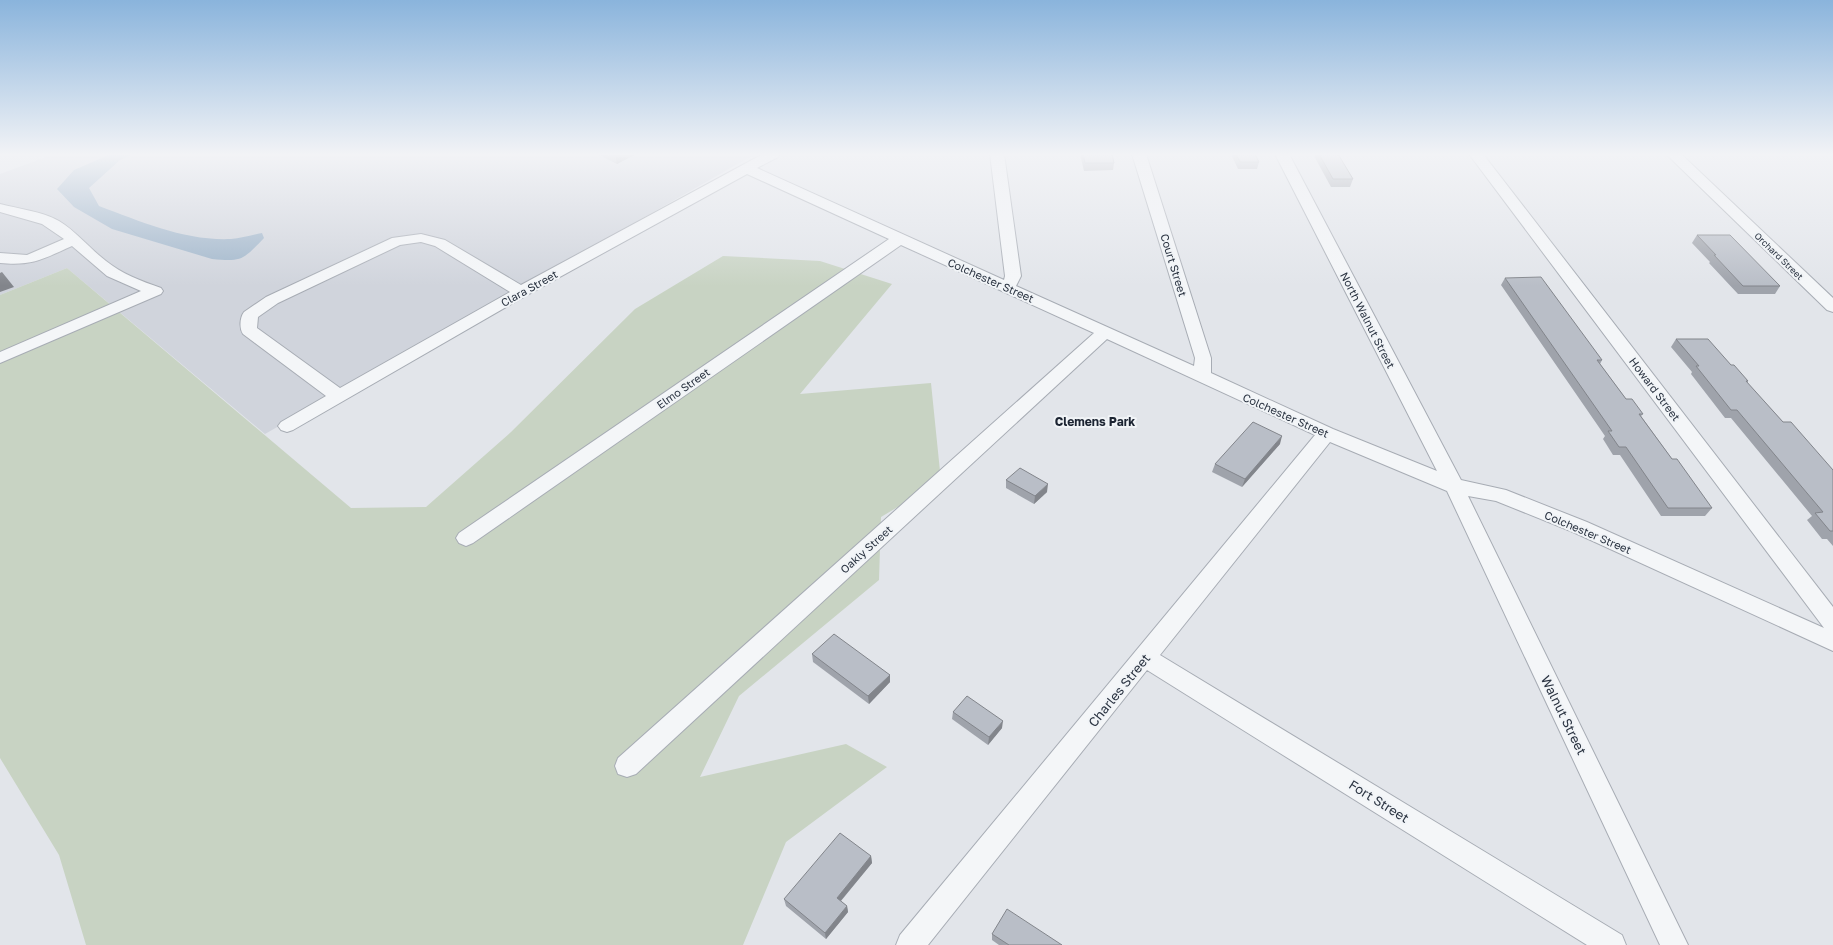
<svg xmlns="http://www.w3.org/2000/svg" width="1833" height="945" viewBox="0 0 1833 945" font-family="'Golos Text',sans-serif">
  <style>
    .built { fill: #d0d4dc }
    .green { fill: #c8d3c3 }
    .water { fill: #9eb4c9 }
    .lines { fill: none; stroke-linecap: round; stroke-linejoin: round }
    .minor-casing { stroke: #a7acb4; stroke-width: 2 }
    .minor { fill: #f4f6f8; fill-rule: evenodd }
    .wall { fill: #9fa3ab }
    .shaded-wall { fill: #82858b }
    .building { fill: #b9bec7; stroke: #82858b }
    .labels { text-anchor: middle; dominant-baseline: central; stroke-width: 4; stroke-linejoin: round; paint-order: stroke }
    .far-street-label { font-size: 9px; fill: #2a3341; stroke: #f1f4f7 }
    .street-label { font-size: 11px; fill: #2a3341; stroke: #f1f4f7 }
    .neighbourhood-label { font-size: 12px; font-weight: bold; fill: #1c2432; stroke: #f1f4f7 }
    .near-street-label { font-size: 13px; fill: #2a3341; stroke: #f1f4f7 }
  </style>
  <rect width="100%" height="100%" fill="#e2e5ea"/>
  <path class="built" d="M54 154H755L265 434 67 268 0 295V174Z"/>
  <path class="green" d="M723 256 820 261 892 284 800 394 931 383 941 481 881 517 879 580 739 696 700 777 846 744 887 767 786 842 743 945H86L59 855 0 758V295L67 268 351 508 426 507 511 432 635 309Z"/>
  <path class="water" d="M111 154H134L120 160 89 188 99 206C142 222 185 241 231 239 241 238 252 235 262 233L264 238C243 260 242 262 212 259L112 229 74 207 57 189 74 170Z"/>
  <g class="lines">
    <g class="minor-casing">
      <g id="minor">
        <path d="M763 154H780L778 157 757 168 1004 280 1005 276 990 154H1004L1021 276 1016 286 1194 366 1195 358 1132 154H1146L1211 358V373L1333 429 1437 471 1275 154H1289L1461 480 1506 490 1587 522 1824 628 1469 154H1483L1833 607V651L1573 532 1496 501 1468 496 1688 945H1660L1447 491 1330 442 1160 655 1622 935 1626 945H1587L1147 670 928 945H896L900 935 1315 435 1107 339 636 774 627 777 618 774 615 766 618 758 1094 333 901 245 473 543 466 546 459 543 456 538 459 533 889 239 747 174 527 295 293 430 287 432 281 430 278 426 281 422 326 396 243 334C239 328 240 317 244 312L266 297 392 238 421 234 445 240 521 285ZM421 242 435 246 510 292 340 388 257 328 258 317 278 303 400 245Z"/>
        <path d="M1666 154H1681L1833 298V312L1827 310Z"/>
        <path d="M0 204C19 209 41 211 59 221 77 232 89 248 106 261 122 274 141 281 161 288L163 291 161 294 0 363V352L141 291 107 276 72 246C43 259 33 266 0 263V253L27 255 64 239 42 224 0 212Z"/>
      </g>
    </g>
    <use href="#minor" class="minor"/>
  </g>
  <g class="wall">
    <path d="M597 154H636L617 164Z"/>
    <path d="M1080 154H1112L1114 163 1113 170 1084 171Z"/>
    <path d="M1231 154H1255L1259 162 1257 169H1238Z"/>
    <path d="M1313 154H1338L1353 179 1350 187H1331Z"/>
    <path d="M1697 235 1780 286 1775 294H1738L1709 263 1710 262 1692 243Z"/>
    <path d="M1505 278 1602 360 1600 364 1626 399 1643 414 1641 416 1672 459 1712 508 1705 516H1661L1620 455H1613L1603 439 1605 436 1501 285Z"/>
    <path d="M1676 339 1731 365 1748 381 1747 383 1783 422 1833 470V546L1827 539H1822L1807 520 1812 516 1731 418H1725L1691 374 1692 372 1671 347Z"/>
    <path d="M1280 444 1242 487 1212 472 1215 464Z"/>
    <path d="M1006 480 1047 492 1034 504 1006 488Z"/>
    <path d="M812 654 890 682 869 704 813 662Z"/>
    <path d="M953 712 1002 728 988 745 952 719Z"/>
    <path d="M871 856 872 863 841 901 847 906 848 912 826 939 786 906 784 899Z"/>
    <path d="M992 934 1062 945H999L992 940Z"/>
  </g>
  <g class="shaded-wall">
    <path d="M615 154H636L617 164Z"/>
    <path d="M2 272 14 287 0 292V273Z"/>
    <path d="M1282 436 1280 444 1242 487 1245 479Z"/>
    <path d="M1048 484 1047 492 1034 504 1035 496Z"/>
    <path d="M890 675V682L869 704 868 696Z"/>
    <path d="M1003 721 1002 728 988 745 989 737Z"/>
    <path d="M871 856 872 863 838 904 837 898Z"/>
    <path d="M847 906 848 912 826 939 825 933Z"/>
  </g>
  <g class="building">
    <path d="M1083 154H1112L1114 163H1085Z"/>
    <path d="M1236 154H1255L1259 162H1240Z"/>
    <path d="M1319 154H1338L1353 179H1333Z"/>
    <path d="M1697 235H1730L1780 286H1743L1714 255H1716Z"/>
    <path d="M1541 277 1602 360H1597L1626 399H1632L1643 414H1639L1672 459H1677L1712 508H1668L1626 447H1619L1608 431H1612L1505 278Z"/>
    <path d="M1676 339H1708L1731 365H1734L1748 381H1746L1783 422H1791L1833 470V531H1830L1815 513 1823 512 1737 410H1731L1696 366H1699Z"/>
    <path d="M1253 422 1282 436 1245 479 1215 464Z"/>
    <path d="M1020 468 1048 484 1035 496 1006 480Z"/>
    <path d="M834 634 890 675 868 696 812 654Z"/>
    <path d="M967 696 1003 721 989 737 953 712Z"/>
    <path d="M840 833 871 856 837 898 847 906 825 933 784 899Z"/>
    <path d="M1007 909 1062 945H1009L992 934Z"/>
  </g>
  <linearGradient id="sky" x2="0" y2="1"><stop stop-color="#8ab4dc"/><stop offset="0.54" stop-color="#f2f3f6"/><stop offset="1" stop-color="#f2f3f6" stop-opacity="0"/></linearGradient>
  <rect width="1833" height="286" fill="url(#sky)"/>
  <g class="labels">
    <g class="far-street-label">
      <text transform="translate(1779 256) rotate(44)">Orchard Street</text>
    </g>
    <g class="street-label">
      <text transform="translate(1174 265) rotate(73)">Court Street</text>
      <text transform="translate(991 280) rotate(24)">Colchester Street</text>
      <text transform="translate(529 288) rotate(-29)">Clara Street</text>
      <text transform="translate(1368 320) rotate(63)">North Walnut Street</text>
      <text transform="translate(683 388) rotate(-35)">Elmo Street</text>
      <text transform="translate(1655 389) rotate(53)">Howard Street</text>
      <text transform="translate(1286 415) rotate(24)">Colchester Street</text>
      <text transform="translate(1588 532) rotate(23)">Colchester Street</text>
      <text transform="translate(866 549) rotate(-42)">Oakly Street</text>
    </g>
    <g class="neighbourhood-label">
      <text x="1095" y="421">Clemens Park</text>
    </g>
    <g class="near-street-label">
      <text transform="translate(1119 690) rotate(-51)">Charles Street</text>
      <text transform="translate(1564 715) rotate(64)">Walnut Street</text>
      <text transform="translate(1379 801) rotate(32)">Fort Street</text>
    </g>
  </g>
</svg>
